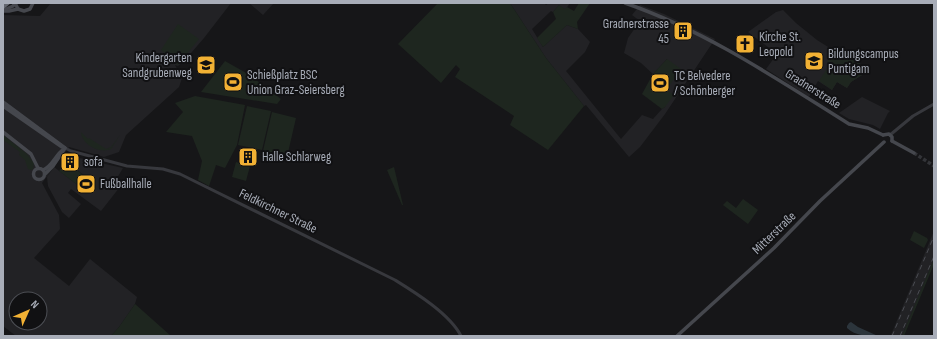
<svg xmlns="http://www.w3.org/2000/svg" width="937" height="339" viewBox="0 0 937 339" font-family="'Sofia Sans Condensed',sans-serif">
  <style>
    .built { fill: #222225; fill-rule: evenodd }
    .green { fill: #1e261f }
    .water { fill: #2c353c }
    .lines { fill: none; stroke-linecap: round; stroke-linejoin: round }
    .secondary-tunnel { stroke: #333438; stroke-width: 3.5; stroke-dasharray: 3.5 2; stroke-linecap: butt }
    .tertiary { stroke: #37383d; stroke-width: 3 }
    .secondary { stroke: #45474d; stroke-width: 3.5 }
    .motorway { stroke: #63666e; stroke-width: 4 }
    .rail { stroke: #4a4c52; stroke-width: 1; stroke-dasharray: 5 4; stroke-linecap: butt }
    .labels { text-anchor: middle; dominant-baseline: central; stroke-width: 4; stroke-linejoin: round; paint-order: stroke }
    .poi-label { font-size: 13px; fill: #a8adb8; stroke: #111113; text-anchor: start }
    .street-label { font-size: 13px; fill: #a8adb8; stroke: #111113 }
  </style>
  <rect width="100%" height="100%" fill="#161618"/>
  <g class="built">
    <path d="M51 3H231L204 38 185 60 178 66 175 65 182 78 179 87 126 135 119 152 104 157 69 147 42 183 59 215 60 229 34 258 69 286 90 259 137 297 135 304 119 327 111 336H16L3 326V15L40 16ZM16 299H40V323H16Z"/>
    <path d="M249 3H274L263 15Z"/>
    <path d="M510 3H544L546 5 549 3H570L565 10 559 5 553 12 551 11 532 29 543 47 567 25 578 29 590 42 585 52 566 71 621 139 642 115 653 119 662 109 665 107 669 86 667 59 653 74 641 63 624 53 628 38 640 21 632 15 640 5 664 14 715 39 665 114 640 147 629 157 586 105 584 106 546 58Z"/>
    <path d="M783 10 796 23 817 40 833 50 836 48 870 70 851 82 847 88 837 82 832 90 818 81 809 97 766 69 777 54 748 32 776 12Z"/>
    <path d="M862 97 890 111 888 113 880 129 873 125 849 119 839 113Z"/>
    <path d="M79 158 84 159 86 163H101L123 168 117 178 123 183 101 211 71 189 68 193 81 204 69 218 62 212 48 186 47 177 54 167 79 186V187L93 182 73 167Z"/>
    <path d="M934 231V259L921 292 902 336 891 335Z"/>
  </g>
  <g class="green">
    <path d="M438 3H510L546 58 584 106 548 150 510 125 514 116 455 77 460 69 456 65 441 83 398 44Z"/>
    <path d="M579 3H590L577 22 578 29 567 25 543 47 537 38 556 19 553 12 559 5 565 9 567 7 574 11Z"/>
    <path d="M178 24 199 39 178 65 161 50Z"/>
    <path d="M836 48 870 70 851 82 847 88 837 82 832 90 819 81 830 64 827 62Z"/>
    <path d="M667 59 681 69 669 86 668 91 674 95 665 107 662 109 642 94 653 74Z"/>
    <path d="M225 61 248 74 281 99 277 104 201 92Z"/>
    <path d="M195 96 245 105 237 145 225 168 216 165 209 186 198 180 202 161 192 136 166 132 183 112 175 103Z"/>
    <path d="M247 106 271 111 262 150 238 145Z"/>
    <path d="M272 112 296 118 287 157 263 151Z"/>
    <path d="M81 132 88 139 89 138 106 149 111 147 120 135 111 149C100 154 82 145 81 132Z"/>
    <path d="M3 135 26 153 34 163 33 169 31 170 28 169 25 160 19 155 20 152 3 140Z"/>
    <path d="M236 162 250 166 246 181 232 177Z"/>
    <path d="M67 163 93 182 85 192 79 187V186L59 171 64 165 65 166Z"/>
    <path d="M394 167 403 205H402L387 170Z"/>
    <path d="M743 199 758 210 748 224 723 205 727 201 736 208Z"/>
    <path d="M914 231 927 238 928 240 924 248 910 240Z"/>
    <path d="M934 259V264L904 336H902Z"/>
    <path d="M135 304 171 336H111L119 327Z"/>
  </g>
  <path class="water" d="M851 322 858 327 878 336C866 336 856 336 847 328V326L849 323Z"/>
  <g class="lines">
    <path class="secondary-tunnel" d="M914 153 934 166"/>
    <g class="tertiary">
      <path d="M890 135 913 116 934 104"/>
      <path d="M65 148 71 151 127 166 163 169 180 174 395 280C416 293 450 314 461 336"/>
    </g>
    <g class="secondary">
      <path d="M15 3 18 9 24 11 30 9 33 3"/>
      <path d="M625 3C706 31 777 79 849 124L868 128 883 135"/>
      <path d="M4 10 13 6 15 3"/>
      <path d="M3 11H9L18 9"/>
      <path d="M3 102 65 148"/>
      <path d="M3 106 62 147"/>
      <path d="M3 132 31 154 38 168"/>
      <path d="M883 135 889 134 892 137V141"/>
      <path d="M892 141 914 153"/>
      <circle cx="39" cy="174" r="5.5"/>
      <path d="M43 170C53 166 55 155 64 149"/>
      <path d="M45 174 53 166 65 148"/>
      <path d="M677 336 774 248 820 201 884 142"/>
    </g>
    <path class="motorway" d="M3 7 8 3"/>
    <g class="rail">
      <path d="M892 336 934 236"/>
      <path d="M900 336 934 256"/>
    </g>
  </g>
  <defs>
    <g id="building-square" transform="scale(1)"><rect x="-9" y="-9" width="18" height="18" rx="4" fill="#f2b134" stroke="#111113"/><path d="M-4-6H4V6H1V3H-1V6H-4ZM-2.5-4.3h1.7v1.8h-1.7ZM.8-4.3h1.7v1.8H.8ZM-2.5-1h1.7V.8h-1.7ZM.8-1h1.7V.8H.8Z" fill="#111"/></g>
    <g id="church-square" transform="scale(1)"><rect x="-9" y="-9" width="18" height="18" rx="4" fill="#f2b134" stroke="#111113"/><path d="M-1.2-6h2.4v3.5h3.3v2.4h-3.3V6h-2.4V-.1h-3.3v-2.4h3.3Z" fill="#111"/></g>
    <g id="school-square" transform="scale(1)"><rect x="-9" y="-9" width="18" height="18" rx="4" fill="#f2b134" stroke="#111113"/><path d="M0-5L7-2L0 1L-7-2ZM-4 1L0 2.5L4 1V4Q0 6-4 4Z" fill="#111"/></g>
    <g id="stadium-square" transform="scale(1)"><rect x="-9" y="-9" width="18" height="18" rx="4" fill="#f2b134" stroke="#111113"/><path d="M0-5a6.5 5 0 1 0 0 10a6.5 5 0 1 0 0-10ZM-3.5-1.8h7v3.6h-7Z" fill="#111"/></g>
  </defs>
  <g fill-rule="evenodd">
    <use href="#building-square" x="683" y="31"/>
    <use href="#church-square" x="745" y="44"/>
    <use href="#school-square" x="814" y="61"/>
    <use href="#school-square" x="206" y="65"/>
    <use href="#stadium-square" x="233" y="82"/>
    <use href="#stadium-square" x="660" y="83"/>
    <use href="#building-square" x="248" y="157"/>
    <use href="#building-square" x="70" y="162"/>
    <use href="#stadium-square" x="86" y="184"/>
  </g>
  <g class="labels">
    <g class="poi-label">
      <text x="669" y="24" text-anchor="end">Gradnerstrasse<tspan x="669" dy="15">45</tspan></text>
      <text x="759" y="37">Kirche St.<tspan x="759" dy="15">Leopold</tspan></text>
      <text x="828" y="54">Bildungscampus<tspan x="828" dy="15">Puntigam</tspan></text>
      <text x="192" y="58" text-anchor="end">Kindergarten<tspan x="192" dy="15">Sandgrubenweg</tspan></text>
      <text x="247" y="75">Schießplatz BSC<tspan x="247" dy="15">Union Graz-Seiersberg</tspan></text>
      <text x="674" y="76">TC Belvedere<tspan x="674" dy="15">/ Schönberger</tspan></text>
      <text x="262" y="157">Halle Schlarweg</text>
      <text x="84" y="162">sofa</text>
      <text x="100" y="184">Fußballhalle</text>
    </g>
    <g class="street-label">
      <text transform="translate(813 89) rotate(32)">Gradnerstraße</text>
      <text transform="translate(278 211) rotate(26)">Feldkirchner Straße</text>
      <text transform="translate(774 233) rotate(-44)">Mitterstraße</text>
    </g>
  </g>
  <rect width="937" height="339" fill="none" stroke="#a8adb8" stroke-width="8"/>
  <g transform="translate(28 311) rotate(45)"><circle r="19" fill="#111113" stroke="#4d4f55"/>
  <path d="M0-3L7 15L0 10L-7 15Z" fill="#f2b134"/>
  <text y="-6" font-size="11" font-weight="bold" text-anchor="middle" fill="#a8adb8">N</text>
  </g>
</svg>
